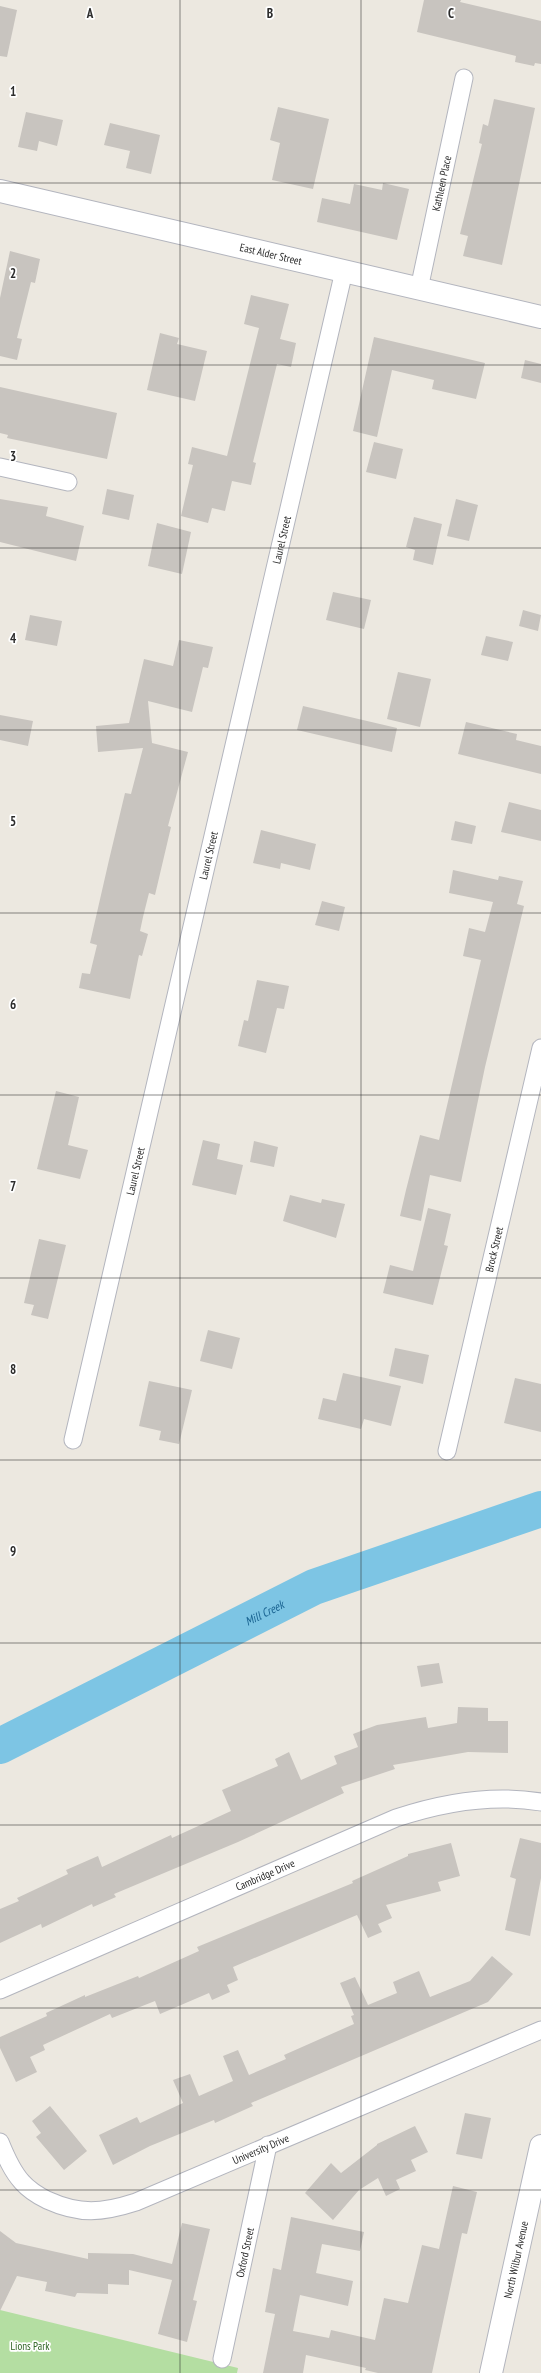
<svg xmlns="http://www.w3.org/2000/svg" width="541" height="2373" viewBox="0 0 541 2373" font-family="'PT Sans Narrow',sans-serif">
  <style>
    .green { fill: #b4dea2 }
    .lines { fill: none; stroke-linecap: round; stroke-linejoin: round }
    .river { stroke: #7dc5e4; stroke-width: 36 }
    .building { fill: #c8c4bf }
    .minor-casing { stroke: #b3b5be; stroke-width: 19 }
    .secondary-casing { stroke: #b3b5be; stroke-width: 24 }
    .minor { stroke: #fff; stroke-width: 17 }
    .secondary { stroke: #fff; stroke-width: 22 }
    .grid { fill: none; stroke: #2c2c2c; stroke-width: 1; stroke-opacity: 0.55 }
    .labels { text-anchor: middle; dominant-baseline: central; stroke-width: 3.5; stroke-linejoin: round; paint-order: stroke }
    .street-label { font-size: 11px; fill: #2c2c2c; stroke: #fff }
    .park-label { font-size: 11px; fill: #2d6422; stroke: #fff }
    .water-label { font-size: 12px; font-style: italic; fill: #1a6492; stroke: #fff }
    .grid-label { font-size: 13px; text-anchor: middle; font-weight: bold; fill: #2c2c2c; stroke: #fff; stroke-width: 3.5; stroke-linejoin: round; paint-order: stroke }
  </style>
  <rect width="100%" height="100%" fill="#ece8e0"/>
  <path class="green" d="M0 2310 238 2368 237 2373H0Z"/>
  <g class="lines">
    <path class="river" id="s1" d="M0 1746 314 1587 541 1509"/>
  </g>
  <g class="building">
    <path d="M424 0H461L460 2 541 21V64L535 63 534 66 515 62 516 56 417 32Z"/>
    <path d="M0 6 17 10 7 57 0 56Z"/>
    <path d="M494 99 535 108 502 265 463 256 468 236 460 234 482 144 479 143 483 124 488 126Z"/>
    <path d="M278 107 329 119 313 189 272 180 280 143 270 140Z"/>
    <path d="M26 112 63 120 57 146 39 141 37 151 18 147Z"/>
    <path d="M110 123 160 135 151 174 126 168 130 151 104 145Z"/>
    <path d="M383 183 409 189 397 240 317 222 322 198 350 204 354 184 382 190Z"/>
    <path d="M10 251 40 259 35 283 31 282 17 338 22 339 17 360 0 356V298Z"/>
    <path d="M251 295 289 304 280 339 296 343 291 367 277 364 253 462 256 463 251 485 232 481 225 511 212 508 208 523 181 516 193 465 188 464 192 447 227 456 259 328 244 324Z"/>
    <path d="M160 333 179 338 177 344 207 351 195 401 147 390Z"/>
    <path d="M374 337 485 363 476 399 432 389 434 380 392 370 377 437 353 431Z"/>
    <path d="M525 360 541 364V383L521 378Z"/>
    <path d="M0 387 117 413 107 459 7 438 8 435 0 433Z"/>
    <path d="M374 442 403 449 396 479 366 472Z"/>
    <path d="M107 489 134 495 129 520 102 514Z"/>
    <path d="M0 499 48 507 46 516 84 526 76 561 0 542Z"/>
    <path d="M456 499 478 505 469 541 447 536Z"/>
    <path d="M414 517 442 524 433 565 413 560 415 550 406 547Z"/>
    <path d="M157 523 191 532 182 574 148 566Z"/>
    <path d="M333 592 371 600 364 629 326 620Z"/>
    <path d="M523 610 541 615 538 631 519 626Z"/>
    <path d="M30 615 62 621 57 646 25 640Z"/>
    <path d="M486 636 513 642 508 661 481 655Z"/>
    <path d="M179 640 213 647 208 668 203 667 192 712 148 701 152 743 188 752 168 826 171 827 155 895 149 893 143 917 140 931 148 934 142 956 139 955 130 999 79 988 82 973 90 974 97 945 90 943 109 860 125 793 131 794 143 748 98 752 96 726 129 723 144 659 173 666Z"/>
    <path d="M398 672 431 679 420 727 387 719Z"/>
    <path d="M303 706 397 728 392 752 297 730Z"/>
    <path d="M0 715 33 721 28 746 0 740Z"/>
    <path d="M466 722 517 734 516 740 541 746V774L458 754Z"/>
    <path d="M509 802 541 810V841L501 832Z"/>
    <path d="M455 821 476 826 472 844 451 840Z"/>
    <path d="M261 830 316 844 310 870 281 863 280 869 253 863Z"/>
    <path d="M453 870 498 880 499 876 523 881 517 904 524 906 485 1067 461 1182 430 1175 421 1221 400 1216 406 1190 420 1135 439 1140 481 960 463 956 469 928 485 932 493 902 449 893Z"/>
    <path d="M322 901 345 907 339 931 315 925Z"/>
    <path d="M257 980 289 986 284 1009 277 1008 266 1053 238 1046 244 1020 248 1021Z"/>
    <path d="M56 1091 79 1097 68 1145 88 1150 80 1179 37 1169Z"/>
    <path d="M203 1140 220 1144 217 1159 243 1165 236 1195 192 1185Z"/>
    <path d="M254 1141 278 1147 274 1167 250 1162Z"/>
    <path d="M290 1195 321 1203 322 1199 345 1204 336 1238 283 1221Z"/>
    <path d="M428 1208 451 1214 444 1245 448 1246 433 1305 383 1293 390 1265 413 1271Z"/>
    <path d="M39 1239 66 1245 48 1319 31 1315 34 1305 24 1303Z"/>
    <path d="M208 1330 240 1338 232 1369 200 1361Z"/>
    <path d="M395 1348 429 1355 423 1384 389 1376Z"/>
    <path d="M343 1373 401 1386 391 1426 364 1419 361 1429 318 1419 323 1398 336 1401Z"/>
    <path d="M515 1378 541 1384V1432L504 1423Z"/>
    <path d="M149 1381 192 1390 179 1444 159 1440 161 1431 139 1426Z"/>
    <path d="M439 1663 443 1683 421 1687 417 1666Z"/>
    <path d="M458 1707 488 1708V1721H508V1753L468 1752 393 1765 395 1769 341 1787 344 1793 238 1842 114 1894 116 1897 93 1907 92 1904 42 1928 41 1924 0 1943V1909L19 1901 17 1898 68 1874 66 1870 98 1856 102 1867 171 1835 172 1838 231 1811 222 1790 278 1766 275 1759 289 1752 301 1780 337 1764 334 1756 358 1747 353 1734 377 1725 426 1717 428 1728 457 1723Z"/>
    <path d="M520 1838 541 1843V1878L530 1936 505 1930 516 1879 510 1877Z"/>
    <path d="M451 1843 460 1876 438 1882 441 1891 386 1905 392 1918 378 1924 382 1932 368 1938 357 1915 233 1967 238 1980 227 1985 230 1992 212 2000 209 1993 160 2014 155 2001 112 2018 110 2014 43 2045 45 2050 30 2057 37 2072 16 2082 0 2048V2037L47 2016 46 2013 85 1995V1997L138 1976 139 1978 199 1951 197 1947 353 1883 352 1881 408 1856V1854Z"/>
    <path d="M492 1956 513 1974 488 2002 251 2103 253 2106 215 2123 214 2120 150 2146 113 2165 99 2135 137 2117 140 2123 183 2103 173 2080 190 2074 199 2096 233 2081 223 2056 238 2050 249 2075 286 2059 284 2055 354 2024 351 2016 354 2015 340 1983 355 1977 368 2005 397 1993 393 1982 419 1971 430 1997 470 1981Z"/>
    <path d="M50 2106 87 2151 64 2170 36 2137 41 2133 32 2121Z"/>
    <path d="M465 2113 491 2118 482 2159 456 2154Z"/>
    <path d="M415 2126 428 2152 411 2160 416 2171 396 2180 400 2189 386 2196 378 2178 359 2190 333 2220 305 2193 331 2163 341 2173 377 2145V2144Z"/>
    <path d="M453 2186 477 2192 467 2234 462 2233 432 2373H378L365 2370 366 2368 306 2355 303 2373H263L275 2314 265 2312 273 2268 281 2270 291 2217 364 2232 360 2251 322 2244 316 2273 353 2281 348 2306 300 2295 293 2331 329 2338 331 2330 375 2340 384 2298 408 2303 422 2245 439 2249Z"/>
    <path d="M182 2223 210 2229 193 2300 197 2301 187 2342 158 2334 172 2280 129 2270V2285L108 2284V2294L77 2293 75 2297 45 2291 47 2282 17 2276 0 2311V2231L16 2243 88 2259V2253L133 2254 172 2264Z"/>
  </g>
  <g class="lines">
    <g class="minor-casing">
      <g id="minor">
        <path id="s2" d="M419 289 464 78"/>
        <path d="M0 467 68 482"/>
        <path id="s3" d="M73 1440 344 271"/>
        <path id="s4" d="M447 1451 541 1048"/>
        <path id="s5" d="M0 1990 396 1818C441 1803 493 1794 541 1802"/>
        <path id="s6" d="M0 2142C6 2157 12 2171 22 2182 29 2190 39 2196 47 2200 80 2215 102 2213 136 2202L541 2030"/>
        <path id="s7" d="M222 2359 268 2145"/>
      </g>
    </g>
    <g class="secondary-casing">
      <g id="secondary">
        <path id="s8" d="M0 191 541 317"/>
        <path id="s9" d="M491 2373 541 2146"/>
      </g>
    </g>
    <use href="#minor" class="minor"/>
    <use href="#secondary" class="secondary"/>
  </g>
  <path class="grid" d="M180 0V2373M361 0V2373M0 183H541M0 365H541M0 548H541M0 730H541M0 913H541M0 1095H541M0 1278H541M0 1460H541M0 1643H541M0 1825H541M0 2008H541M0 2190H541"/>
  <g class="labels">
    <g class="street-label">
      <text stroke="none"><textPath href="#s2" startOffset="108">Kathleen Place</textPath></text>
      <text stroke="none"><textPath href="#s8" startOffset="278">East Alder Street</textPath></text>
      <text stroke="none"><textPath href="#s3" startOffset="924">Laurel Street</textPath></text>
      <text stroke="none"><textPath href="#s3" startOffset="600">Laurel Street</textPath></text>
      <text stroke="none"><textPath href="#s3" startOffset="276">Laurel Street</textPath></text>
      <text stroke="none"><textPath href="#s4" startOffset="207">Brock Street</textPath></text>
      <text stroke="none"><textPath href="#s5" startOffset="289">Cambridge Drive</textPath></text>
      <text stroke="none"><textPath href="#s6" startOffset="304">University Drive</textPath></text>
      <text stroke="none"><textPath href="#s7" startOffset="109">Oxford Street</textPath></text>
      <text stroke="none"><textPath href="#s9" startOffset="116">North Wilbur Avenue</textPath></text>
    </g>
    <g class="park-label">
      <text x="30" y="2346">Lions Park</text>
    </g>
    <g class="water-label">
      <text stroke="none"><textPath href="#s1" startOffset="296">Mill Creek</textPath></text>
    </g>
  </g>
  <g class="grid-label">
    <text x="90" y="18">A</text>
    <text x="270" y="18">B</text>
    <text x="451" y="18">C</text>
    <text x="13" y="96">1</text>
    <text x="13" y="278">2</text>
    <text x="13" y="461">3</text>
    <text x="13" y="643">4</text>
    <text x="13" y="826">5</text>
    <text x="13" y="1009">6</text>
    <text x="13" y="1191">7</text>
    <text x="13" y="1374">8</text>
    <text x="13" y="1556">9</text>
  </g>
</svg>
